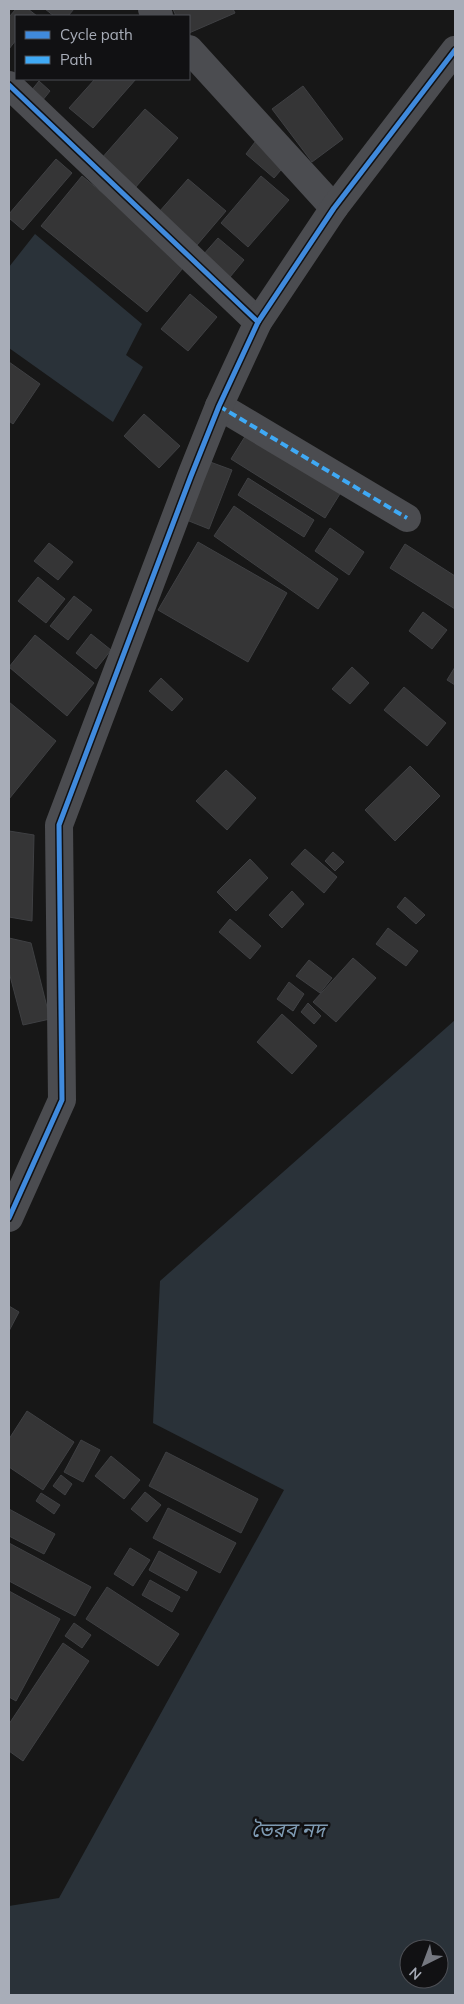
<svg xmlns="http://www.w3.org/2000/svg" width="464" height="2004" viewBox="0 0 464 2004" font-family="Mulish,'Noto Sans Bengali',sans-serif">
  <style>
    .water { fill: #2a3239; fill-rule: evenodd }
    .building { fill: #353536; stroke: #3f4043 }
    .lines { fill: none; stroke-linecap: round; stroke-linejoin: round }
    .street { stroke: #4b4c50; stroke-width: 28 }
    .quiet { stroke: #3fa9f5; stroke-width: 4; stroke-dasharray: 8 4; stroke-linecap: butt }
    .cycleway-casing { stroke: #111113; stroke-width: 8 }
    .cycleway { stroke: #408adc; stroke-width: 5 }
    .labels { text-anchor: middle; dominant-baseline: central; stroke-width: 5; stroke-linejoin: round; paint-order: stroke }
    .water-label { font-size: 20px; font-style: italic; fill: #7f9bb3; stroke: #111113 }
  </style>
  <rect width="100%" height="100%" fill="#171717"/>
  <g class="water">
    <path d="M35 234 142 324 126 355 143 367 113 422 9 348V267Z"/>
    <path d="M455 1020V1995H9V1906L59 1898 284 1490 153 1423 160 1281ZM409 1949H439V1979H409Z"/>
  </g>
  <g class="building">
    <path d="M16 9H28L37 16H16V40L9 49V17Z"/>
    <path d="M45 9H74L68 16H54Z"/>
    <path d="M173 9H233L235 13 189 33V16H176Z"/>
    <path d="M95 79H136L93 128 69 108Z"/>
    <path d="M39 81 50 91 42 101 31 91Z"/>
    <path d="M303 86 343 139 312 162 272 109Z"/>
    <path d="M145 109 178 138 135 188 101 159Z"/>
    <path d="M258 138 287 163 274 178 246 154Z"/>
    <path d="M56 159 72 173 23 230 9 218V214Z"/>
    <path d="M82 176 187 263 147 312 41 226Z"/>
    <path d="M261 176 289 200 248 247 221 223Z"/>
    <path d="M188 179 226 211 197 245 159 212Z"/>
    <path d="M218 238 244 260 230 277 203 255Z"/>
    <path d="M190 294 217 317 188 351 161 329Z"/>
    <path d="M9 362 40 384 13 424 9 421Z"/>
    <path d="M144 414 180 446 159 468 124 436Z"/>
    <path d="M249 430 343 489 325 518 231 459Z"/>
    <path d="M202 459 232 470 209 529 179 517Z"/>
    <path d="M248 478 314 520 304 537 238 495Z"/>
    <path d="M234 506 338 579 318 609 214 536Z"/>
    <path d="M330 528 364 552 349 575 315 551Z"/>
    <path d="M198 542 287 593 248 662 158 610Z"/>
    <path d="M49 543 73 562 58 580 34 561Z"/>
    <path d="M405 544 455 576V609L390 568Z"/>
    <path d="M38 577 65 599 46 623 18 601Z"/>
    <path d="M74 596 92 610 68 640 50 626Z"/>
    <path d="M423 612 447 630 432 649 409 631Z"/>
    <path d="M91 634 111 650 96 669 76 653Z"/>
    <path d="M35 635 94 683 67 716 9 667Z"/>
    <path d="M352 667 369 683 350 704 332 689Z"/>
    <path d="M455 667V685L447 680Z"/>
    <path d="M161 678 183 699 172 711 149 691Z"/>
    <path d="M404 687 446 723 427 746 384 710Z"/>
    <path d="M9 702 56 741 9 799Z"/>
    <path d="M410 766 440 796 395 841 365 810Z"/>
    <path d="M226 770 256 798 227 830 196 801Z"/>
    <path d="M9 831 34 835 32 921 9 917Z"/>
    <path d="M305 849 337 877 324 893 291 864Z"/>
    <path d="M333 852 344 862 335 871 325 861Z"/>
    <path d="M250 859 268 878 236 911 217 892Z"/>
    <path d="M292 891 304 904 282 928 269 915Z"/>
    <path d="M405 897 425 915 416 924 397 907Z"/>
    <path d="M230 919 261 946 250 959 219 932Z"/>
    <path d="M388 928 418 951 406 966 376 944Z"/>
    <path d="M9 938 31 943 50 1019 23 1025 9 972Z"/>
    <path d="M353 958 376 978 336 1022 313 1002Z"/>
    <path d="M309 960 332 978 320 993 296 976Z"/>
    <path d="M289 982 304 994 293 1011 277 999Z"/>
    <path d="M308 1003 321 1016 314 1024 301 1012Z"/>
    <path d="M282 1014 317 1046 292 1074 257 1042Z"/>
    <path d="M9 1306 19 1312 9 1331Z"/>
    <path d="M27 1411 74 1442 43 1490 9 1467V1439Z"/>
    <path d="M81 1440 100 1450 83 1482 64 1472Z"/>
    <path d="M166 1452 258 1499 241 1533 149 1486Z"/>
    <path d="M111 1456 140 1480 124 1499 95 1476Z"/>
    <path d="M61 1475 72 1484 65 1495 53 1486Z"/>
    <path d="M145 1492 161 1505 147 1522 131 1509Z"/>
    <path d="M41 1493 60 1505 54 1514 36 1501Z"/>
    <path d="M168 1508 236 1543 220 1573 153 1538Z"/>
    <path d="M9 1509 55 1534 44 1554 9 1536Z"/>
    <path d="M9 1543 91 1587 75 1616 9 1581Z"/>
    <path d="M130 1548 150 1560 133 1586 114 1574Z"/>
    <path d="M159 1551 197 1572 187 1591 149 1570Z"/>
    <path d="M150 1580 180 1597 172 1612 142 1595Z"/>
    <path d="M107 1587 179 1634 158 1666 86 1619Z"/>
    <path d="M9 1591 60 1619 16 1701 9 1697Z"/>
    <path d="M74 1623 91 1635 82 1648 65 1636Z"/>
    <path d="M63 1643 89 1661 23 1761 9 1751V1724Z"/>
  </g>
  <g class="lines">
    <g class="street">
      <path d="M152 9 159 16"/>
      <path d="M189 49 334 208"/>
      <path d="M9 85 258 322"/>
      <path d="M219 406 407 518"/>
      <path d="M9 1218 62 1100 59 825 191 476 219 406 258 322 334 208 455 50"/>
    </g>
    <path class="quiet" d="M219 406 407 518"/>
    <g class="cycleway-casing">
      <g id="cycleway">
        <path d="M9 85 258 322"/>
        <path d="M9 1218 62 1100 59 825 191 476 219 406 258 322 334 208 455 50"/>
      </g>
    </g>
    <use href="#cycleway" class="cycleway"/>
  </g>
  <g class="labels">
    <g class="water-label">
      <text x="288" y="1829">ভৈরব নদ</text>
    </g>
  </g>
  <rect width="464" height="2004" fill="none" stroke="#a8adb8" stroke-width="20"/>
  <rect x="15" y="15" width="175" height="65" fill="#111113" stroke="#4d4f55"/>
  <rect x="25" y="31" width="25" height="8" fill="#408adc" stroke="#4d4f55"/>
  <text x="60" y="40" font-size="15" fill="#a8adb8">Cycle path</text>
  <rect x="25" y="56" width="25" height="8" fill="#3fa9f5" stroke="#4d4f55"/>
  <text x="60" y="65" font-size="15" fill="#a8adb8">Path</text>
  <g transform="translate(424 1964) rotate(222)"><circle r="24" fill="#111113" stroke="#4d4f55"/>
  <path d="M0-4L9 19L0 12L-9 19Z" fill="#757880"/>
  <text y="-8" font-size="14" font-weight="bold" text-anchor="middle" fill="#a8adb8">N</text>
  </g>
</svg>
